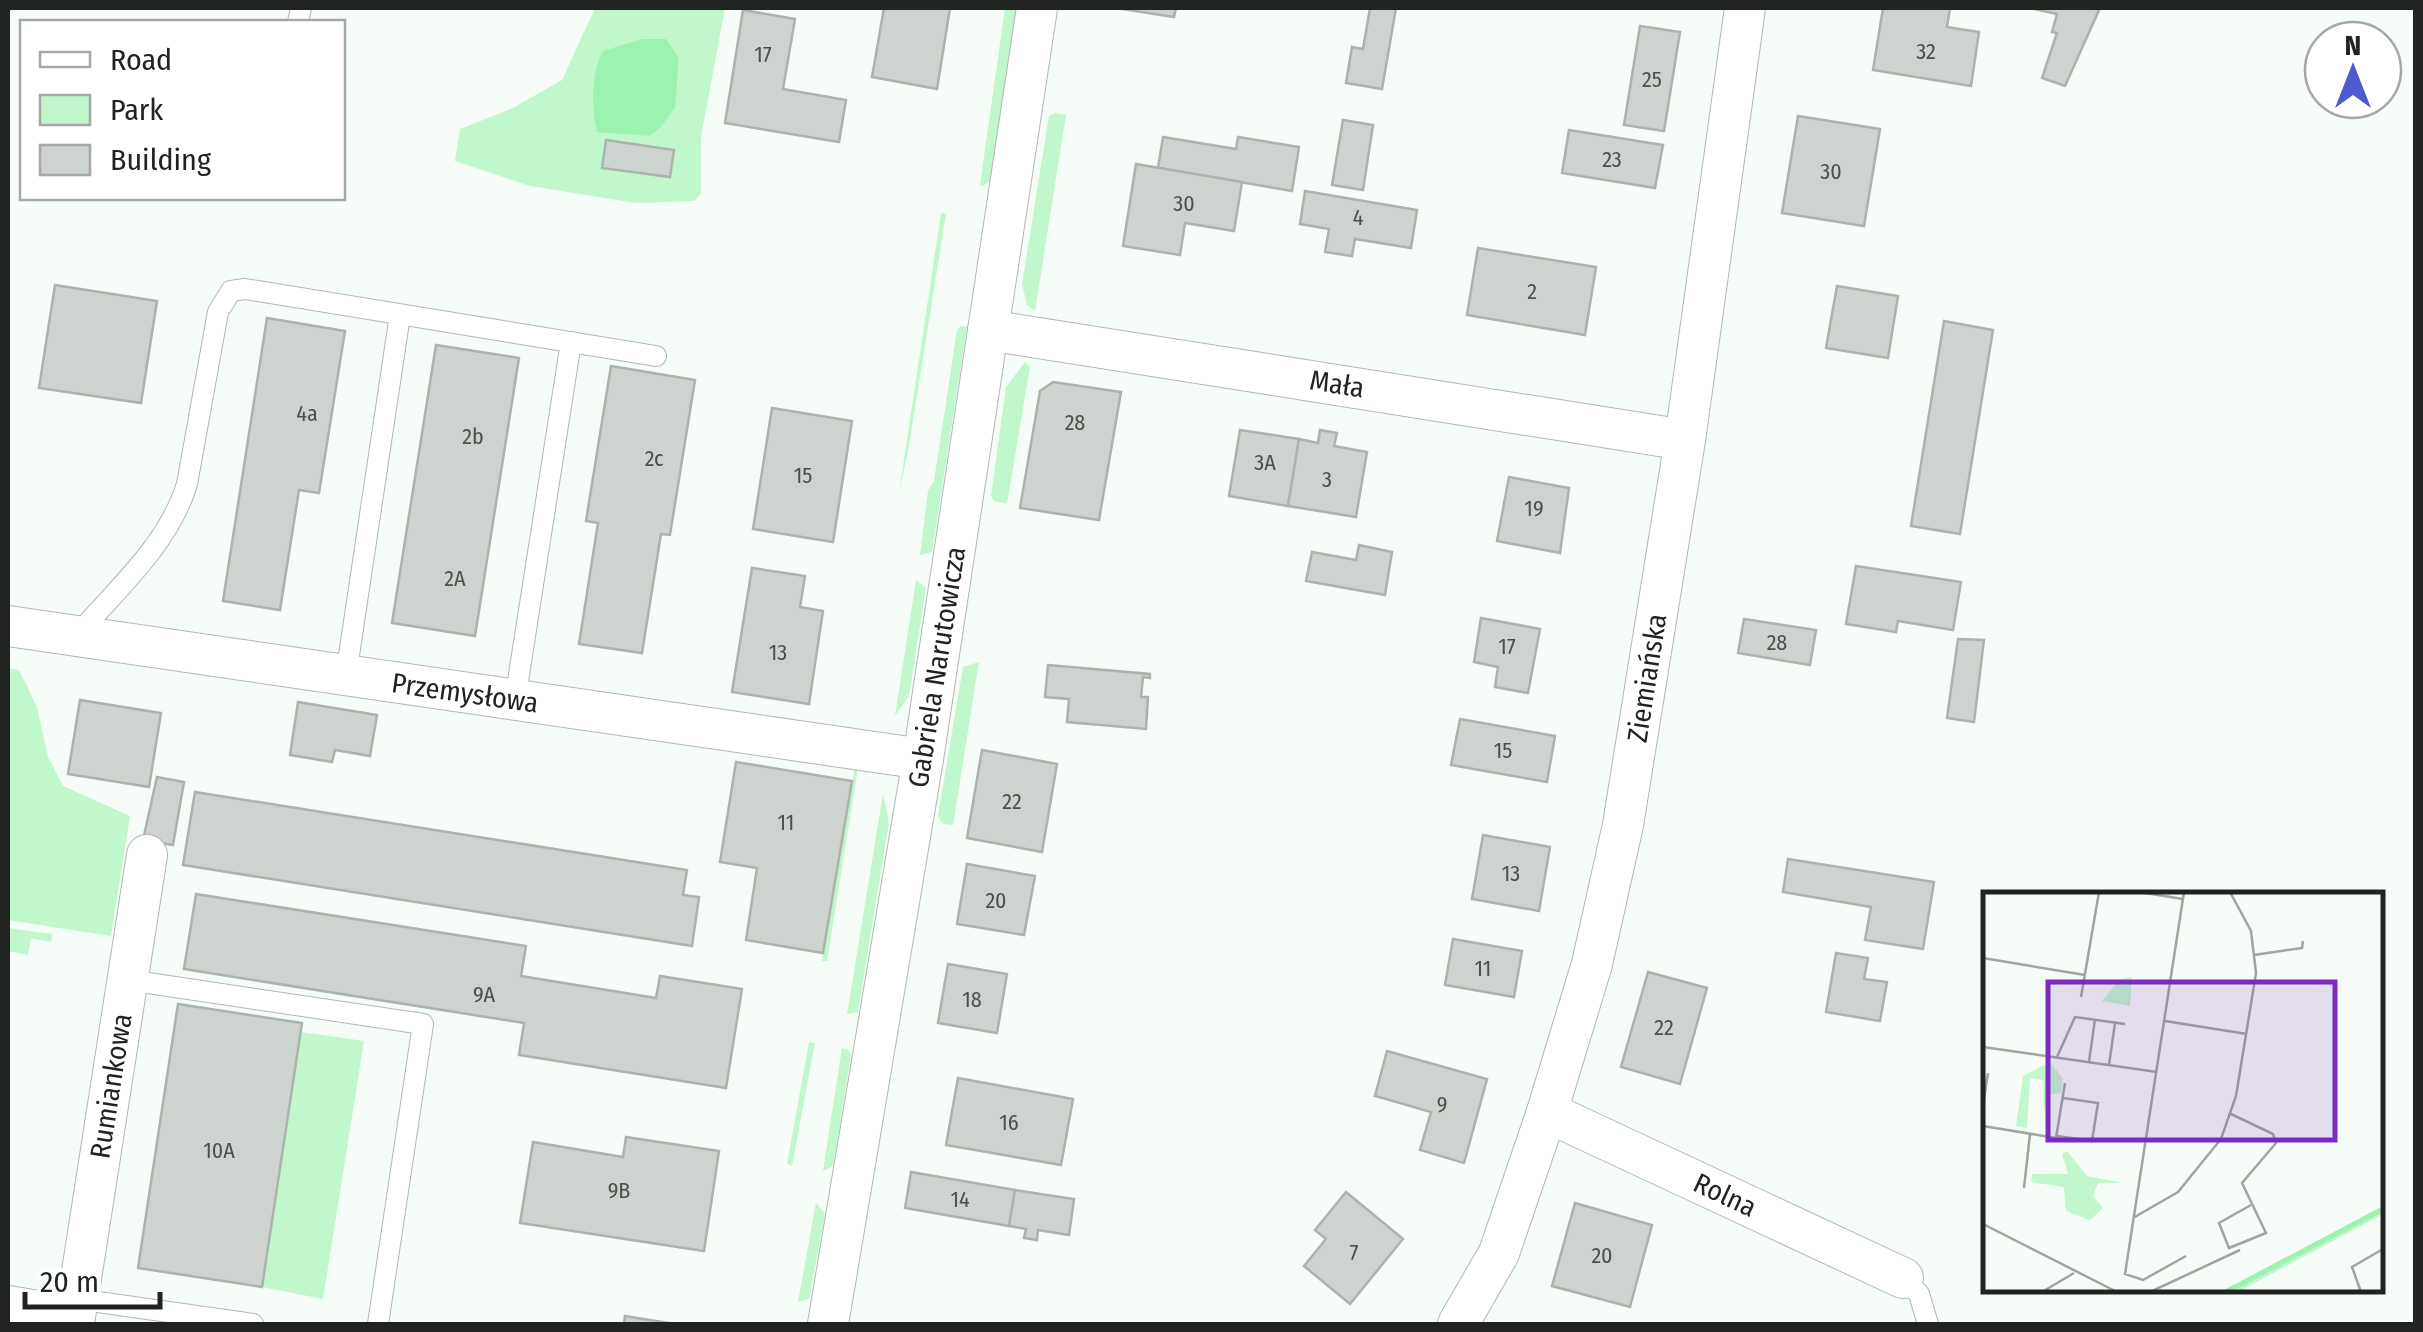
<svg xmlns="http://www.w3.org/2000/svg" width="2423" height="1332" viewBox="0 0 2423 1332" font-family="'Fira Sans Condensed',sans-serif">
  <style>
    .green { fill: #c1f7cd }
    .water { fill: #9bf2b1 }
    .building { fill: #cdd3ce; stroke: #acb2ad; stroke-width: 2.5 }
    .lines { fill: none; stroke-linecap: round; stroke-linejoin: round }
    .lane-casing { stroke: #b2b8b3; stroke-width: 22 }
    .street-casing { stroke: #b2b8b3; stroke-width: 42 }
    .lane { stroke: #fff; stroke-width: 20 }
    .street { stroke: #fff; stroke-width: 40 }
    .labels { text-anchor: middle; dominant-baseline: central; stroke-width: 8; stroke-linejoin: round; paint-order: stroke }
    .number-label { font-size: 22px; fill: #4c4f4c }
    .street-label { font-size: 28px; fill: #212321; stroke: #fff }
    .inset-river { fill: none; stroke: #9bf2b1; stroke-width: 5 }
    .inset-road { fill: none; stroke: #a1a5a1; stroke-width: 2.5 }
    .view { fill: #7b2cbf; fill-opacity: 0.15; stroke: #7b2cbf; stroke-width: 5 }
    .inset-edge { fill: none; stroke: #212321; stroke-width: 5 }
  </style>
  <rect width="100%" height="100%" fill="#f6fcf7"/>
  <g class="green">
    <path d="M595 8H725L701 137V193L694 201 636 203 530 186 455 161 460 129 513 108 562 80Z"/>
    <path d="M1005 8H1018L990 181 983 186 980 185Z"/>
    <path d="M1055 113 1066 115 1035 311 1027 305 1022 284 1049 116Z"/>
    <path d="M941 213 946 214 909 446 899 493Z"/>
    <path d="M961 326 967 327 932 552 920 555 928 491 934 481 957 330Z"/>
    <path d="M1025 362 1030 367 1007 504 994 501 991 496 1006 387Z"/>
    <path d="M916 580 926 588 909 696 895 716Z"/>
    <path d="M979 662 953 825 943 824 938 816 963 667Z"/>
    <path d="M8 668 19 670 37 707 48 757 63 786 130 816 111 936 8 920Z"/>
    <path d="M855 766 858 768 827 961H822Z"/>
    <path d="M883 794 889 822 858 1012 847 1014Z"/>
    <path d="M8 928 52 934 51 942 31 938 28 955 8 951Z"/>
    <path d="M301 1032 364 1041 323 1299 262 1287Z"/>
    <path d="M809 1042 815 1043 792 1166 787 1164Z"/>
    <path d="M842 1048 848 1049 851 1055 833 1166 823 1171Z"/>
    <path d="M816 1203 825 1214 809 1299 798 1302Z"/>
  </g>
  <path class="water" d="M642 39H666L679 58 675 107 660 128 649 136 597 132C591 107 591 75 603 51Z"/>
  <g class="building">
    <path d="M884 8H950L937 89 872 77Z"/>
    <path d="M1116 8H1176L1174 17Z"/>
    <path d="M1370 8H1396L1382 89 1346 83 1352 47 1363 49Z"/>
    <path d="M1883 8H1950L1947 27 1979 32 1971 86 1873 70Z"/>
    <path d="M2030 8H2100L2065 86 2042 78 2057 33 2052 32 2057 14Z"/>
    <path d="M743 10 795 19 783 89 846 100 839 142 725 123Z"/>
    <path d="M1640 26 1680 32 1664 131 1624 125Z"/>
    <path d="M1798 116 1880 129 1864 226 1782 213Z"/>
    <path d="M1343 120 1373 125 1363 190 1332 185Z"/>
    <path d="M1569 130 1663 145 1655 188 1562 173Z"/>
    <path d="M1163 137 1236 149 1238 137 1299 147 1292 191 1158 168Z"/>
    <path d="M606 140 674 150 670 177 602 168Z"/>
    <path d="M1136 164 1242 182 1234 231 1185 223 1180 255 1123 246Z"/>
    <path d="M1305 191 1417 210 1411 248 1355 239 1352 256 1325 252 1329 229 1300 224Z"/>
    <path d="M1478 248 1596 267 1585 335 1467 315Z"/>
    <path d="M55 285 157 301 141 403 39 388Z"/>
    <path d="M1837 286 1898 296 1888 358 1826 348Z"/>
    <path d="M267 318 345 331 319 493 299 490 280 610 223 601Z"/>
    <path d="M1944 321 1993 330 1960 534 1911 526Z"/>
    <path d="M436 345 519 358 475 636 392 623Z"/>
    <path d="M611 366 695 380 670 535 661 534 642 653 579 644 598 523 586 521Z"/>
    <path d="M1053 382 1121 392 1099 520 1020 508 1040 391Z"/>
    <path d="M772 408 852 421 833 542 753 529Z"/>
    <path d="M1240 430 1299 439 1288 506 1229 496Z"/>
    <path d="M1320 430 1337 433 1334 446 1367 452 1356 517 1288 506 1299 439 1318 443Z"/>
    <path d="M1509 477 1569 488 1560 553 1497 541Z"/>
    <path d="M1359 545 1392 552 1385 595 1306 581 1312 552 1356 560Z"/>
    <path d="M1856 566 1961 582 1953 630 1898 621 1896 632 1846 624Z"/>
    <path d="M752 568 805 576 800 607 823 611 809 704 732 692Z"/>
    <path d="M1481 618 1540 629 1528 693 1495 687 1498 667 1474 662Z"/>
    <path d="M1744 619 1816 630 1810 665 1738 653Z"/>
    <path d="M1958 639 1984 640 1974 722 1947 718Z"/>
    <path d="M1048 665 1150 674V678L1143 677 1141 697H1148L1146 729 1067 722 1069 699 1045 697Z"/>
    <path d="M80 700 161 713 149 787 68 774Z"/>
    <path d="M298 702 377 715 370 756 335 750 332 762 290 755Z"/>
    <path d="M1460 719 1555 736 1547 782 1451 765Z"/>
    <path d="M982 750 1057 764 1042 852 967 838Z"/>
    <path d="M736 762 852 781 823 953 746 940 757 868 720 862Z"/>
    <path d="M157 777 184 782 173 845 143 840Z"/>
    <path d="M195 792 687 870 683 895 699 897 692 946 183 865Z"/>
    <path d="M1483 835 1550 847 1539 911 1472 899Z"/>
    <path d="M1788 859 1934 882 1923 949 1865 940 1871 907 1783 892Z"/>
    <path d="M967 864 1035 876 1024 935 957 924Z"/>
    <path d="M196 894 526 946 521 976 656 998 660 976 742 989 726 1088 519 1055 524 1023 184 969Z"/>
    <path d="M1453 939 1522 951 1514 997 1445 985Z"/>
    <path d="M1836 953 1868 958 1864 979 1887 982 1880 1021 1826 1012Z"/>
    <path d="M948 964 1007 974 997 1033 938 1023Z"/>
    <path d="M1648 972 1707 988 1680 1084 1621 1067Z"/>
    <path d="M178 1004 302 1023 262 1287 138 1268Z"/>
    <path d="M1387 1051 1487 1079 1464 1163 1420 1150 1431 1112 1375 1096Z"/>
    <path d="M958 1078 1073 1099 1061 1165 946 1145Z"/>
    <path d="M626 1137 719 1151 704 1251 520 1223 533 1142 623 1157Z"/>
    <path d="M911 1172 1015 1190 1009 1226 905 1208Z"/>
    <path d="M1015 1190 1074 1199 1069 1235 1038 1230 1037 1240 1024 1238 1026 1229 1009 1226Z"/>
    <path d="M1346 1192 1403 1239 1350 1304 1304 1266 1326 1239 1315 1230Z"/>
    <path d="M1575 1203 1652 1225 1630 1307 1552 1286Z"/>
    <path d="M625 1316 675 1324H624Z"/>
  </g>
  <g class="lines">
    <g class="lane-casing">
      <g id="lane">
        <path d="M298 22 301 8"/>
        <path d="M76 636C116 590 169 544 187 484L218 312 231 291 245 289 656 356"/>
        <path d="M346 675 400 315"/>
        <path d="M515 700 571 342"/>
        <path d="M128 980 423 1024 378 1324"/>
        <path d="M1903 1278 1919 1294 1928 1324"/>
        <path d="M77 1299 253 1324"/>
      </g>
    </g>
    <g class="street-casing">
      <g id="street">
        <path d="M988 330 1685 440"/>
        <path d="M8 626 923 759"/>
        <path d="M1547 1112 1903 1278"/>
        <path d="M8 1306 75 1317 147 855"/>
        <path d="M828 1324 923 759 1037 8"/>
        <path d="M1458 1324 1499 1253 1547 1112 1592 964 1623 825 1685 440 1745 8"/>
      </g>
    </g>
    <use href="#lane" class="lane"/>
    <use href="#street" class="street"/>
  </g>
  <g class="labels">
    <g class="number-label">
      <text x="1926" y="51">32</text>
      <text x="763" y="54">17</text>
      <text x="1652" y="79">25</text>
      <text x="1612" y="159">23</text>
      <text x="1831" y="171">30</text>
      <text x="1184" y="203">30</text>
      <text x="1358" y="217">4</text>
      <text x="1532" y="291">2</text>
      <text x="307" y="413">4a</text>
      <text x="1075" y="422">28</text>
      <text x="473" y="436">2b</text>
      <text x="654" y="458">2c</text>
      <text x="1265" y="462">3A</text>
      <text x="803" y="475">15</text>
      <text x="1327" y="479">3</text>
      <text x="1534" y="508">19</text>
      <text x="455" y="578">2A</text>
      <text x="1777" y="642">28</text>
      <text x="1507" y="646">17</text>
      <text x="778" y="652">13</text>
      <text x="1503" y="750">15</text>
      <text x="1012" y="801">22</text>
      <text x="786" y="822">11</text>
      <text x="1511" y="873">13</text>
      <text x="996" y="900">20</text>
      <text x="1483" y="968">11</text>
      <text x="484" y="994">9A</text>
      <text x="972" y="999">18</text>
      <text x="1664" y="1027">22</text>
      <text x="1442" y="1104">9</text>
      <text x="1009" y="1122">16</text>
      <text x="219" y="1150">10A</text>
      <text x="619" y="1190">9B</text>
      <text x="960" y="1199">14</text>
      <text x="1354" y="1252">7</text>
      <text x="1602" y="1255">20</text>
    </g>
    <g class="street-label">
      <text transform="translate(1337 384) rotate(9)">Mała</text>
      <text transform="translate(937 667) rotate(-81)">Gabriela Narutowicza</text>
      <text transform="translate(1647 678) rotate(-81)">Ziemiańska</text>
      <text transform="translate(465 693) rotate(8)">Przemysłowa</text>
      <text transform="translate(111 1086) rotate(-81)">Rumiankowa</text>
      <text transform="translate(1725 1195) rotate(25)">Rolna</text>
    </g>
  </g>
  <g transform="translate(1983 892)">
    <rect width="400" height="400" fill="#f6fcf7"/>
    <path d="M149 85 147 114 119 109 137 87ZM67 170 80 187 78 201 64 203 61 221V188L47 186 44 236 33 234 40 184ZM84 259 104 284 139 291H115L110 304 120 316 107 328 83 319 81 295 48 290 49 282H85L79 262ZM400 314V322L255 400H237Z" fill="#c1f7cd"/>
    <path class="inset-river" d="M243 400 398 318"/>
    <path class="inset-road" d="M156 0 200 7M201 0 142 382 160 388 203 364M271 63 319 56 320 49M0 66 102 83M98 105 116 0M182 129 264 142M0 155 174 180M74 165 92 125 142 132M106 170 112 127M126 173 132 131M0 213 5 181M248 222 290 242 293 251 259 291 283 341 246 356 236 331 268 313M0 234 73 246 82 191M74 244 109 249 115 211 80 206M41 296 47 242M150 326 195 300 238 247 253 204 273 81 268 39 247 0M0 332 134 400M59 400 91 381M167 400 257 358M378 400 369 375 400 357"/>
    <path class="view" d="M65 90H352V248H65Z"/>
    <rect width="400" height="400" class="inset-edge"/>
  </g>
  <rect width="2423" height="1332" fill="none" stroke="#212321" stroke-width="20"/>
  <rect x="20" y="20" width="325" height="180" fill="#ffffff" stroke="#a6a7a6" stroke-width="2.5"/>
  <rect x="40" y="52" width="50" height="15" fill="#ffffff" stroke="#a6a7a6" stroke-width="2.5"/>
  <text x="110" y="70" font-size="30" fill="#212321">Road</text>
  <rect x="40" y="95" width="50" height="30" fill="#c1f7cd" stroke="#a6a7a6" stroke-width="2.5"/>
  <text x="110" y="120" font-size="30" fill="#212321">Park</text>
  <rect x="40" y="145" width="50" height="30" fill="#cdd3ce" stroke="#a6a7a6" stroke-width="2.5"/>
  <text x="110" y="170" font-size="30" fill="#212321">Building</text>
  <g transform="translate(2353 70)"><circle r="48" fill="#ffffff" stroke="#a6a7a6" stroke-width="2.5"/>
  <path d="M0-8L18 38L0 25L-18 38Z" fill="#4f5acf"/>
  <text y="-15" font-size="28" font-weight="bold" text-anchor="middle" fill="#212321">N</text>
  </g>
  <path d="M25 1292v15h135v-15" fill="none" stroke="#212321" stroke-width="5"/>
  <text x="40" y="1292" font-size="30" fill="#212321" stroke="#ffffff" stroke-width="8" paint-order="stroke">20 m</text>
</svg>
